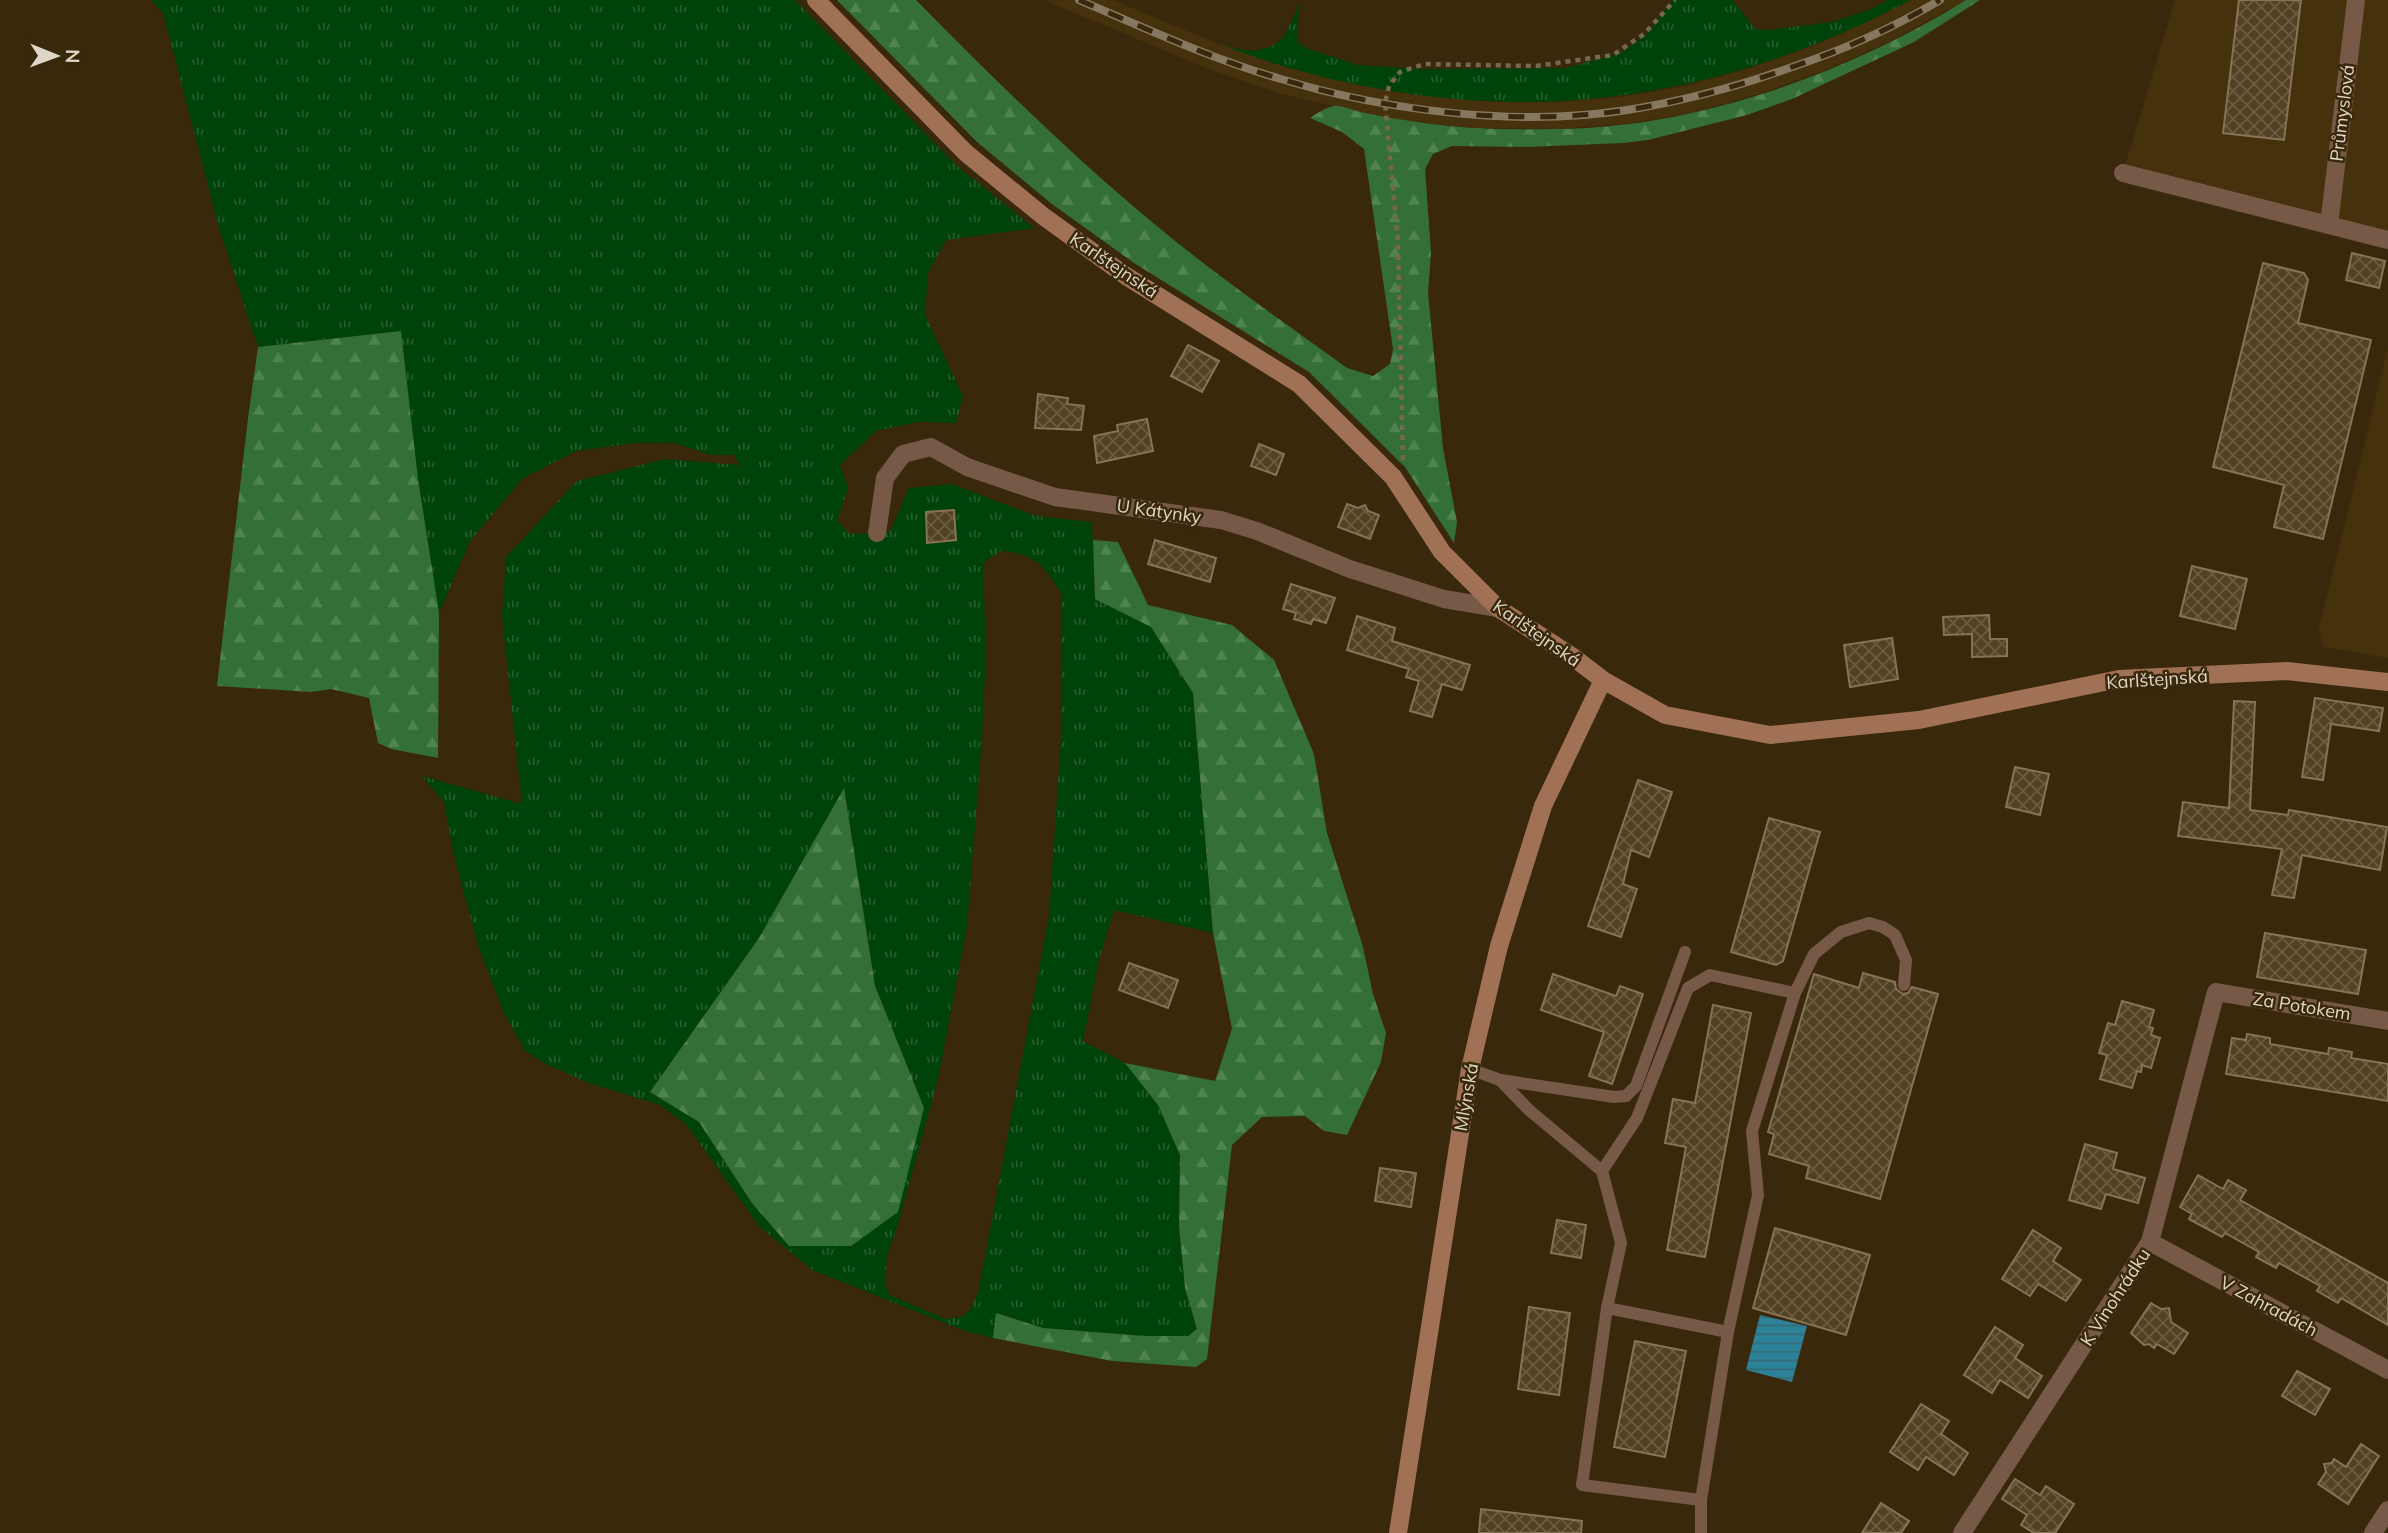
<svg xmlns="http://www.w3.org/2000/svg" width="2388" height="1533" viewBox="0 0 2388 1533" font-family="Mulish,sans-serif">
  <style>
    .built { fill: #45310b }
    .grass { fill: url(#grass-tufts); fill-rule: evenodd }
    .forest { fill: url(#forest-firs) }
    .water { fill: url(#water-rules) }
    .building { fill: url(#building-cross-hatch); stroke: #877355; stroke-width: 2 }
    .lines { fill: none; stroke-linecap: round; stroke-linejoin: round }
    .path { stroke: #76684f; stroke-width: 4.5; stroke-dasharray: 5 5; stroke-linecap: butt }
    .lane { stroke: #775947; stroke-width: 12 }
    .street { stroke: #775947; stroke-width: 18 }
    .secondary { stroke: #a17155; stroke-width: 18 }
    .rail-casing { stroke: #857760; stroke-width: 8 }
    .rail { stroke: #39280b; stroke-width: 5; stroke-dasharray: 16; stroke-linecap: butt }
    .labels { text-anchor: middle; dominant-baseline: central; stroke-width: 5; stroke-linejoin: round; paint-order: stroke }
    .street-label { font-size: 18px; fill: #e0d6c5; stroke: #39280b }
  </style>
  <defs>
    <pattern id="grass-tufts" width="24" height="20" patternUnits="userSpaceOnUse" patternTransform="scale(1.75)"><rect width="24" height="20" fill="#00430a"/><path d="M3 7l-1-3M5 7V3M7 7l1-3M15 17l-1-3M17 17v-4M19 17l1-3" fill="none" stroke="#255d2c"/></pattern>
    <pattern id="forest-firs" width="22" height="20" patternUnits="userSpaceOnUse" patternTransform="scale(1.75)"><rect width="22" height="20" fill="#336f36"/><path d="M5 1l3.5 6h-7zM16 11l3.5 6h-7z" fill="#508352"/></pattern>
    <pattern id="water-rules" width="6" height="5" patternUnits="userSpaceOnUse" patternTransform="scale(1.75)"><rect width="6" height="5" fill="#2c8298"/><path d="M0 2.5h6" fill="none" stroke="#346b77"/></pattern>
    <pattern id="building-cross-hatch" width="8" height="8" patternUnits="userSpaceOnUse" patternTransform="scale(1.75)"><rect width="8" height="8" fill="#534124"/><path d="M0 0l8 8M0 8l8-8" fill="none" stroke="#6b5c42"/></pattern>
  </defs>
  <rect width="100%" height="100%" fill="#39280b"/>
  <g class="built">
    <path d="M1044 0H1113L1216 43 1286 67 1387 90 1480 101 1557 102 1622 97 1685 86 1748 69 1818 44 1911 0H1966L1889 42 1828 69 1756 95 1691 113 1626 124 1557 129 1479 128 1422 123 1382 117 1278 93 1206 68Z"/>
    <path d="M2175 0H2388V240L2123 173Z"/>
    <path d="M2388 348V658L2323 647 2319 628Z"/>
  </g>
  <g class="grass">
    <path d="M151 0H795L956 165 1034 228 946 240 928 273 925 315 963 396 956 423 918 422 876 431 840 465 848 489 837 520 850 534 890 532 909 488 952 484 1036 516 1092 522 1095 599 1151 627 1193 693 1213 933 1114 910 1099 960 1083 1041 1125 1063 1158 1105 1180 1155 1179 1226 1185 1288 1197 1329 1188 1336H1144L1043 1328 997 1313 993 1338 965 1331 812 1270 759 1226 686 1124 660 1105 586 1082 546 1064 525 1051 504 1013 479 948 455 860 444 802 422 776 522 804 502 616 506 557 577 481 665 459 740 465 734 455H711L674 443H635L576 451 522 479 470 541 439 613 418 479 401 331 258 347 219 228 163 13ZM1001 551C1034 553 1044 566 1061 593L1062 723 1049 916 978 1294 970 1310 961 1317 945 1319 890 1295 885 1285 887 1256 898 1224 938 1079 967 927 982 738 986 653 983 563ZM844 789 875 986 924 1108 789 1246 752 1203 699 1122 650 1092 759 938Z"/>
    <path d="M1673 0H1733L1755 29 1769 30 1832 22 1869 10 1888 0H1911C1708 106 1508 131 1286 67 1262 60 1239 51 1216 43 1237 50 1267 58 1284 36 1290 27 1294 15 1299 5L1297 42 1309 49 1358 65 1424 69 1565 68 1619 54 1645 36Z"/>
  </g>
  <g class="forest">
    <path d="M837 0H916C992 77 1069 153 1152 222 1214 274 1281 320 1347 368L1373 376 1390 364 1393 349 1364 149 1342 132 1310 118C1316 114 1326 107 1334 106 1341 105 1352 110 1360 112 1379 116 1398 119 1417 122 1462 129 1509 130 1555 129 1695 129 1848 73 1966 0H1980L1914 42 1792 99 1747 115 1648 140 1623 143 1527 147 1452 146 1433 154 1425 169 1431 253 1428 293 1443 448 1457 522 1454 543 1405 467 1309 372 1134 263 1052 204 977 142Z"/>
    <path d="M401 331 418 479 439 613 438 758 391 749 378 743 369 698 331 689 311 692 217 686 248 418 258 347Z"/>
    <path d="M1093 540 1118 542 1148 605 1232 625 1274 660 1314 754 1327 833 1363 947 1373 994 1386 1033 1381 1062 1347 1135 1324 1131 1305 1116 1262 1117 1232 1145 1207 1359 1196 1367 1112 1361 993 1338 996 1313 1043 1328 1144 1336H1188L1197 1329 1185 1288 1179 1226 1180 1155 1158 1105 1125 1063 1215 1081 1232 1029 1213 933 1193 693 1151 627 1095 599Z"/>
    <path d="M844 788 875 986 924 1108 898 1212 851 1246H789L752 1203 699 1122 650 1092 759 938Z"/>
  </g>
  <path class="water" d="M1760 1315 1807 1326 1792 1382 1746 1370Z"/>
  <g class="building">
    <path d="M2239 0H2301L2284 140 2223 133Z"/>
    <path d="M2352 253 2385 261 2379 288 2346 280Z"/>
    <path d="M2263 263 2304 273 2308 280 2298 323 2371 340 2323 539 2274 527 2284 485 2213 467Z"/>
    <path d="M1188 345 1219 361 1202 392 1171 376Z"/>
    <path d="M1038 394 1068 398 1067 404 1084 406 1081 430 1035 428Z"/>
    <path d="M1147 419 1153 451 1097 463 1094 436 1118 431 1117 425Z"/>
    <path d="M1259 444 1284 454 1276 475 1251 466Z"/>
    <path d="M1347 504 1358 508 1365 505 1368 511 1379 515 1370 539 1338 527Z"/>
    <path d="M954 510 956 540 927 543 926 512Z"/>
    <path d="M1155 540 1216 558 1210 582 1148 564Z"/>
    <path d="M2192 566 2247 579 2235 629 2180 616Z"/>
    <path d="M1291 584 1335 598 1326 623 1313 619 1311 624 1294 619 1296 613 1283 609Z"/>
    <path d="M1989 615 1990 639H2007V656L1972 657V634L1944 635 1943 617Z"/>
    <path d="M1357 616 1395 628 1392 641 1470 665 1462 690 1442 684 1432 717 1410 711 1419 681 1406 677 1409 669 1347 650Z"/>
    <path d="M1892 638 1898 679 1850 687 1844 645Z"/>
    <path d="M2315 698 2383 708 2379 731 2331 724 2323 780 2302 777Z"/>
    <path d="M2234 701 2255 702 2250 810 2288 815 2289 810 2387 827 2380 870 2302 855 2294 898 2272 895 2282 849 2178 836 2183 802 2229 808Z"/>
    <path d="M2015 767 2049 774 2040 815 2006 807Z"/>
    <path d="M1638 780 1672 792 1649 857 1631 850 1623 884 1637 889 1621 937 1588 926Z"/>
    <path d="M1769 818 1820 832 1783 961 1776 965 1731 952Z"/>
    <path d="M2265 933 2366 950 2358 994 2257 977Z"/>
    <path d="M1129 963 1178 980 1168 1008 1119 990Z"/>
    <path d="M1863 973 1895 982 1896 989 1903 994 1908 993 1912 987 1938 994 1880 1199 1806 1178 1809 1166 1769 1154 1774 1134 1768 1132 1814 974 1859 988Z"/>
    <path d="M1553 974 1616 996 1620 986 1643 994 1612 1084 1589 1076 1604 1032 1541 1010Z"/>
    <path d="M2122 1001 2154 1010 2149 1027 2153 1028 2151 1035 2160 1038 2151 1068 2142 1065 2141 1072 2137 1071 2132 1088 2100 1079 2107 1055 2099 1053 2108 1023 2115 1025Z"/>
    <path d="M1713 1005 1751 1013 1705 1257 1667 1250 1686 1147 1665 1143 1673 1099 1695 1103Z"/>
    <path d="M2247 1034 2270 1038V1044L2328 1054 2329 1048 2352 1052 2351 1058 2388 1064V1101L2226 1074 2232 1038 2246 1040Z"/>
    <path d="M2085 1144 2117 1153 2113 1169 2145 1178 2138 1203 2106 1194 2101 1209 2069 1200Z"/>
    <path d="M1380 1168 1416 1173 1411 1207 1375 1201Z"/>
    <path d="M2198 1175 2223 1189 2228 1180 2246 1190 2240 1200 2388 1283V1325L2341 1298 2338 1303 2317 1291 2320 1286 2279 1263 2276 1268 2256 1257 2259 1252 2225 1233 2222 1237 2189 1219 2192 1214 2180 1207Z"/>
    <path d="M1557 1220 1586 1225 1581 1258 1551 1253Z"/>
    <path d="M1775 1228 1870 1255 1846 1335 1753 1308Z"/>
    <path d="M2033 1230 2061 1248 2053 1261 2081 1280 2066 1301 2038 1284 2030 1296 2002 1279Z"/>
    <path d="M2151 1303 2161 1309 2169 1308 2171 1322 2188 1333 2174 1354 2157 1344 2154 1348 2149 1344 2144 1345 2131 1333Z"/>
    <path d="M1529 1307 1570 1313 1559 1395 1518 1389Z"/>
    <path d="M1995 1327 2023 1345 2015 1358 2042 1376 2028 1398 2000 1380 1992 1393 1964 1375Z"/>
    <path d="M1635 1341 1686 1351 1665 1457 1614 1447Z"/>
    <path d="M2297 1371 2330 1389 2315 1415 2282 1396Z"/>
    <path d="M1921 1404 1949 1421 1941 1434 1968 1453 1954 1475 1926 1457 1918 1470 1890 1452Z"/>
    <path d="M2361 1444 2379 1456 2348 1504 2318 1484 2326 1472 2324 1464 2332 1463 2334 1459 2346 1467Z"/>
    <path d="M2015 1479 2040 1495 2046 1486 2074 1504 2055 1533H2034L2021 1525 2027 1515 2002 1499Z"/>
    <path d="M1881 1503 1909 1521 1901 1533H1862Z"/>
    <path d="M1481 1509 1582 1521 1581 1533H1479Z"/>
  </g>
  <g class="lines">
    <path class="path" d="M1403 460 1398 243 1385 103 1389 86 1400 72 1424 64 1536 66 1613 55 1644 34 1675 0"/>
    <g class="lane">
      <path d="M1470 1069 1500 1080 1529 1110 1602 1171 1621 1243 1607 1308 1582 1485 1701 1500"/>
      <path d="M1501 1080 1614 1097 1626 1096 1636 1086 1685 952"/>
      <path d="M1602 1171 1637 1118 1688 988 1710 975 1795 993"/>
      <path d="M1607 1308 1728 1332"/>
      <path d="M1701 1533V1500L1728 1332 1758 1195 1752 1131 1795 993 1814 954 1841 932 1869 923 1883 927 1895 935 1906 960 1904 985"/>
    </g>
    <g class="street">
      <path d="M2123 173 2388 240"/>
      <path d="M2329 225 2356 0"/>
      <path d="M877 533 885 478 903 454 931 447 967 467 1055 497 1221 520 1257 531 1350 569 1444 599 1498 608"/>
      <path d="M2150 1242 2388 1370"/>
      <path d="M1962 1533 2150 1242 2216 992 2388 1021"/>
      <path d="M2373 1533 2388 1510"/>
    </g>
    <g class="secondary">
      <path d="M816 0 966 153 1043 216 1126 276 1299 384 1393 477 1442 552 1498 608 1573 657 1603 680 1665 715 1770 735 1919 720 2119 679 2287 671 2388 682"/>
      <path d="M1398 1533 1470 1069 1499 946 1543 806 1603 680"/>
    </g>
    <g class="rail-casing">
      <path id="rail" d="M1079 0C1145 28 1211 59 1281 79 1386 111 1518 127 1627 110 1685 101 1740 86 1795 66 1845 49 1895 27 1940 0"/>
    </g>
    <use href="#rail" class="rail"/>
  </g>
  <g class="labels">
    <g class="street-label">
      <text transform="translate(2342 113) rotate(-83)">Průmyslová</text>
      <text transform="translate(1114 265) rotate(34)">Karlštejnská</text>
      <text transform="translate(1159 511) rotate(8)">U Kátynky</text>
      <text transform="translate(1537 633) rotate(35)">Karlštejnská</text>
      <text transform="translate(2157 679) rotate(-4)">Karlštejnská</text>
      <text transform="translate(2302 1006) rotate(9)">Za Potokem</text>
      <text transform="translate(1466 1097) rotate(-80)">Mlýnská</text>
      <text transform="translate(2115 1297) rotate(-57)">K Vinohrádku</text>
      <text transform="translate(2269 1306) rotate(28)">V Zahradách</text>
    </g>
  </g>
  <g transform="translate(56 56) rotate(91)" stroke="#39280b" stroke-width="5" paint-order="stroke">
  <path d="M0-5L12 26L0 18L-12 26Z" fill="#e0d6c5"/>
  <text y="-10" font-size="19" font-weight="bold" text-anchor="middle" fill="#e0d6c5">N</text>
  </g>
</svg>
